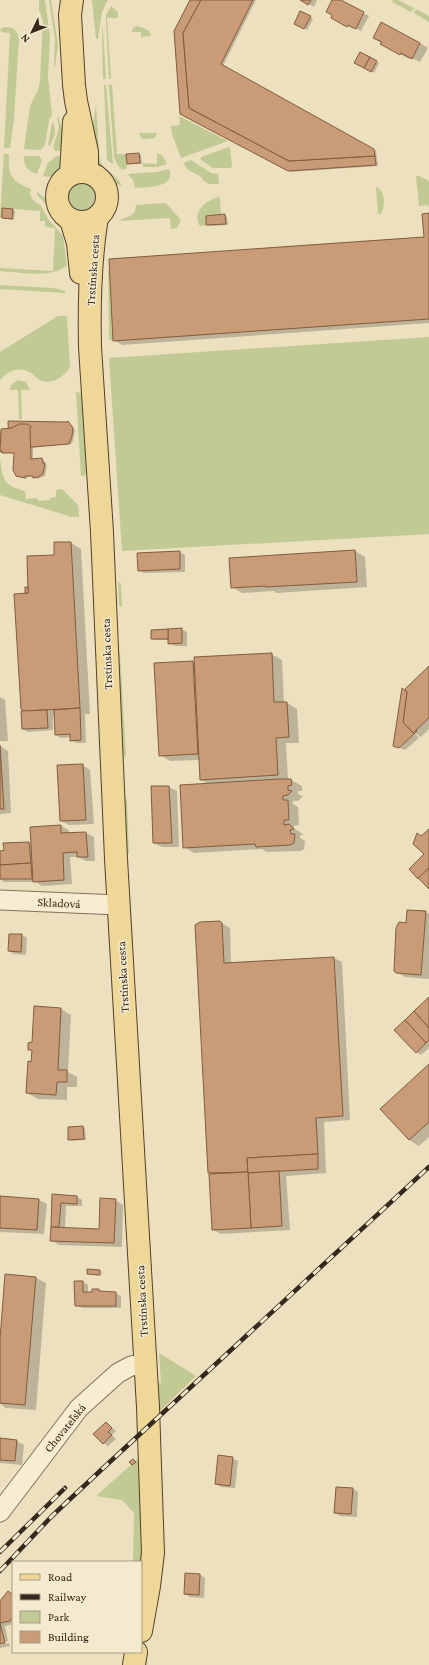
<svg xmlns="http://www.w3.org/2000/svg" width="429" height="1665" viewBox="0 0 429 1665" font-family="'Crimson Pro',serif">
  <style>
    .green { fill: #c1c994 }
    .shadow { fill: #0003 }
    .building { fill: #c99b76; stroke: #825c3f }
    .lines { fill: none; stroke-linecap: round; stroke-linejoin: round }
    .minor-casing { stroke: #847158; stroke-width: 21 }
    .major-casing { stroke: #523f2d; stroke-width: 24 }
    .minor { stroke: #f7edd2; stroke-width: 19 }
    .major { stroke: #efd797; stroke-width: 22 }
    .rail-casing { stroke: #34291c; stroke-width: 4.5 }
    .rail { stroke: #f4eace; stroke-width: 3; stroke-dasharray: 9; stroke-linecap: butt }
    .labels { text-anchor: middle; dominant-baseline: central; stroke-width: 3; stroke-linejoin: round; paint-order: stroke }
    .street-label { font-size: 12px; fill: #34291c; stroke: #f4eace }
  </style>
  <rect width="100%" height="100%" fill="#ece0bf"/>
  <g class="green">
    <path d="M39 0H45L50 36 48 77 52 115 49 120 45 145 40 150 24 149 30 106 38 90 40 81 43 20 39 10Z"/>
    <path d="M49 0H51L58 45 55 67 54 66 55 40Z"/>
    <path d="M92 0H108L102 12 98 39H96Z"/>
    <path d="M393 0H398L414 8 411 12 392 2Z"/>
    <path d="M111 6 118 12V18H107L111 78 109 79 106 20V15Z"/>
    <path d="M416 9 429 16V22L414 13Z"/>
    <path d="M103 24V31L106 79H103L102 34Z"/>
    <path d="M137 26C143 28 150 29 151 36L141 37V32H132L133 28Z"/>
    <path d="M4 27 13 28 18 34 19 39 14 119 10 148H4L10 33 1 32 0 29Z"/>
    <path d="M104 85H106L113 164 107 160Z"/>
    <path d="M109 85H112L117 154H126L127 168 123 170 118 166 114 157Z"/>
    <path d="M96 105 99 149H93L92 131Z"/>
    <path d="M179 116 228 141 181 158 172 134 171 126 180 125Z"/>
    <path d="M57 117H58L65 136 67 150 55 151 53 147 59 128Z"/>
    <path d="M52 123H54L55 134 50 146 48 145Z"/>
    <path d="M139 133H157L155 138 144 139 141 138Z"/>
    <path d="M229 147 230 148 232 166 231 168H213L201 160V157Z"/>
    <path d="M157 153 162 155 167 164 158 167H143V163L157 164Z"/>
    <path d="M4 154H9C8 175 11 181 31 189L30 194 32 199 41 206 49 220 63 236 67 265C53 279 19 272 0 271V268L53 271 55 228 45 227V221H40V211L2 208V218H0Z"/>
    <path d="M24 156H39L42 160 37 174C28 172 23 165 24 156Z"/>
    <path d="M56 156H67C62 172 62 179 43 176L48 162 51 161Z"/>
    <path d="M93 156H99C102 172 116 172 122 186 107 182 99 169 93 156Z"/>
    <path d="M191 160 211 173 218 174 219 184H209L204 181 200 176 188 170 183 163Z"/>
    <path d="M169 169C177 188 146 187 135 188L133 180 128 174 156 172Z"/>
    <path d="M416 176H419L429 181V208L428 205 419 206Z"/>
    <circle cx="82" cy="198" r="16"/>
    <path d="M376 187C386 190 385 207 381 214H378Z"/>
    <path d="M37 192C49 200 48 203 55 215 59 222 64 226 67 234L54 217 47 205 37 195Z"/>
    <path d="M220 197 221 215 206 216V225L200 226C191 212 207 199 220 197Z"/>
    <path d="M166 203 181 220 177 228 171 229 170 218 119 221C128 216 136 216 136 205Z"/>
    <path d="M108 270H110L113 341 109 339Z"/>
    <path d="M0 285 54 288 65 291V293L0 289Z"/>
    <path d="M58 316H67L70 367C64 377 49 387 38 379 35 377 34 374 31 373 20 366 7 370 0 381V352Z"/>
    <path d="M429 337V534L122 551 109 358Z"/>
    <path d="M18 380 26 382 30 390H21L22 419H19L18 390H10L11 385Z"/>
    <path d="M76 392 81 393 85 396 88 471 84 476H81Z"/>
    <path d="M0 459C3 480 4 486 25 491L26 499 37 498 38 501 50 500V498L56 497V490L62 489 78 505 79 517H72L0 495Z"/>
    <path d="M118 581 121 585 122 607 119 606Z"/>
    <path d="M116 652 120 653 126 755 121 761Z"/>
    <path d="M123 793 127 800 129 854H126Z"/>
    <path d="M128 907 131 908 135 987 134 1006Z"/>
    <path d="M159 1353 196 1376 158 1413 156 1383H161Z"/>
    <path d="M142 1455 144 1542 141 1562H133L134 1513 122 1500 96 1496Z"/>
  </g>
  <g class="shadow">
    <path d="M191 0H256L223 66 376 151 378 166 291 172 181 114Z"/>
    <path d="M302 0H317L314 7Z"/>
    <path d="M334 0H339L369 16 361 31 354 27 353 29 332 17Z"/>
    <path d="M301 12 313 19 307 30 295 23Z"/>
    <path d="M374 38 420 43 428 48 420 62 410 57 409 59 390 49Z"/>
    <path d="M360 53 379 63 374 73 355 63Z"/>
    <path d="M139 154 141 155 142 164H130L128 163 127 155Z"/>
    <path d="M13 210 15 211 14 220 3 218Z"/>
    <path d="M429 214V323L122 345 114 340 425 238Z"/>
    <path d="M225 215 227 217 228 225 210 226 207 225Z"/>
    <path d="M9 422H68L75 430 73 441 71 444 33 447V460L42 459 44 460 45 464 47 465 45 476 37 479 34 477H27V479L20 477 17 476 14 453H0V431L10 429Z"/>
    <path d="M55 543H71L81 549 90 714H85L86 743H77L71 740V737L61 738 56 735 55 716H53V730L28 732 23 729 27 712 29 594 26 593 55 556Z"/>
    <path d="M355 551 365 557 367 587 276 593 274 591 242 593 232 587Z"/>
    <path d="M179 552 185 555V572L144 573 139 570Z"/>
    <path d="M181 629 187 632V646H175L169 643V640H155L152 639Z"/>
    <path d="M271 654 282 660 284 703H287L297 709 299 743H286L288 780H291L302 786V791H298V794L303 796 298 801H293V804L298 807 299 825 294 826V828L304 835H300V838L305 841 304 849 301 851 267 852 262 849 194 853 184 847 209 784 201 780 200 760 170 761 160 755 192 662 195 664Z"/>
    <path d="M429 667V729L421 737 415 733 419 738 405 750 394 746 410 694Z"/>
    <path d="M0 697 5 700 8 741H0Z"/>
    <path d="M0 746 8 751 11 813 0 814Z"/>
    <path d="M82 765 90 770 94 824 69 825 61 821Z"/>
    <path d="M169 787 177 791 179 847H162L154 843Z"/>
    <path d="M61 826 69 830V833H86L94 837 95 861H86L78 857H70L72 884 42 886 36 882H4L0 879V852L5 851V844L29 843 32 844Z"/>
    <path d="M425 912 429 914V979L405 977 397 972 407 924Z"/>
    <path d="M220 922 230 928 231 963 334 958 342 962 350 1120 324 1122 326 1173 286 1176 290 1230 221 1234 213 1230 214 1175 209 1172Z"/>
    <path d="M10 935H22L27 938 26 955 14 954 9 951Z"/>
    <path d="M429 998V1048L421 1055 416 1052Z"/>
    <path d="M61 1009 71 1015 68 1072 77 1077V1087H67V1100L38 1099 27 1093 33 1051 29 1049Z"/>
    <path d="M429 1065V1137L419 1146 409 1140Z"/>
    <path d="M83 1127 85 1128 86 1140 72 1141 69 1139Z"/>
    <path d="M53 1195 77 1197 82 1200V1206H66L65 1229 100 1230 115 1200 123 1205 122 1247 59 1245 51 1240Z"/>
    <path d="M0 1197 39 1200 47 1204 44 1234 0 1232Z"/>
    <path d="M99 1271 102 1272 101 1276 88 1274Z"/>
    <path d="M36 1278 46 1283 36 1410 6 1408 0 1404V1351Z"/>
    <path d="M76 1282H83L88 1285V1293L99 1290 103 1292 115 1293 121 1296V1308H82L76 1305Z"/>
    <path d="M107 1423 116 1431 112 1435 116 1439 108 1446 103 1443Z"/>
    <path d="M0 1439 16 1441 24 1445 22 1465 0 1463Z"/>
    <path d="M232 1458 238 1461 235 1488 221 1487 216 1484Z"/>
    <path d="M337 1488 353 1489 358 1492 357 1517 340 1516 335 1513Z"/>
    <path d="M186 1574 200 1575 205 1578 204 1598 190 1597 185 1594Z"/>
    <path d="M13 1595V1624L5 1626 8 1641 0 1643V1603Z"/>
    <path d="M9 1643 10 1646 0 1648V1645Z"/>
  </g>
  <g class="building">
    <path d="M190 0H201L183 33 189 108 289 161 375 156 376 165 288 171 180 114 174 31Z"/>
    <path d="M201 0H253L221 64 374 149 375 156 289 161 189 108 183 33Z"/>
    <path d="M300 0H311L308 5Z"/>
    <path d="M332 0H341L364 12 356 29 348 25 347 27 331 18 332 15 326 12Z"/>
    <path d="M300 11 311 16 304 29 294 24Z"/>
    <path d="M381 22 420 43 412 59 401 53 400 55 380 44 382 42 373 38Z"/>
    <path d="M360 52 370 57 364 68 354 63Z"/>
    <path d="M370 57 377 61 371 72 364 68Z"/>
    <path d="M139 153 140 163 127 164 126 154Z"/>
    <path d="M2 208 13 209 12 219 2 218Z"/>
    <path d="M429 213V319L113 341 109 259 424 237 422 214Z"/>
    <path d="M225 214 226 224 206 225V216Z"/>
    <path d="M8 421 67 422 68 421 73 428 72 436 69 444 9 449Z"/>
    <path d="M19 424H27L31 427 30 429 31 459 42 458 43 463H45L43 474 38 477 33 478V476H25V478L16 476 13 470 14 453H2V451H0L1 429 12 428Z"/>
    <path d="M54 542H71L80 708 24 711 21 709 14 594 28 593 27 556 54 555Z"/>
    <path d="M355 550 357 582 265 587V586L231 588 229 558Z"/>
    <path d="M180 551V569L138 571 137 553Z"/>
    <rect x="25" y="587" width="3" height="6"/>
    <path d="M182 628V643L168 644V629Z"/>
    <path d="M168 629V639H151V630Z"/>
    <path d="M272 653 274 702H287L289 737 276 738 278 775 200 780 194 657Z"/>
    <path d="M193 661 198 754 159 756 154 663Z"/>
    <path d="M429 666V718L413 733 403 722 407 692 405 689Z"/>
    <path d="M402 688 407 692 403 722 413 733 416 730 417 731 399 748 393 746Z"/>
    <path d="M80 708 81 740 70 741V734L55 735 54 710Z"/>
    <path d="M47 710 48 728 22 729 21 711Z"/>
    <path d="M0 745 4 809H0Z"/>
    <path d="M83 764 86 820 60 821 57 765Z"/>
    <path d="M279 779H291L292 785 288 786V790L292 791 288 795 283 796V800H288L289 820H284V825L289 824 294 829 290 830 291 834H295L294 843 290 845 256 847 255 844 183 848 180 785Z"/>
    <path d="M151 786H169L172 843H153Z"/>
    <path d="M61 825V833L86 832 88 857H77V852L63 853 64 880 33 882 30 827Z"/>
    <path d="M429 829V868L418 879 409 869 424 854 413 844 417 833 421 836Z"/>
    <path d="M29 842 31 863 0 865V851L4 850 3 843Z"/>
    <path d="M31 863 32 879H0V865Z"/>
    <path d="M429 868V889L418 878Z"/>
    <path d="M407 910 426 911 421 975 396 973 394 971 396 928 399 922 406 923Z"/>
    <path d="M220 921 222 923 224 963 334 957 343 1116 316 1118 318 1154 247 1158 248 1172 208 1173 195 925 200 922Z"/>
    <path d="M9 934H22L21 952 8 951Z"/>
    <path d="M429 997V1028L414 1011Z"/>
    <path d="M34 1006 61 1008 58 1070H67V1082H57L56 1095 26 1093 28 1061 31 1062 32 1050H28V1043L32 1042Z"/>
    <path d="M414 1011 429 1028V1040L426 1043 405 1020Z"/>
    <path d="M405 1020 426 1043 416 1053 394 1030Z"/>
    <path d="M429 1064V1122L409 1140 380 1109Z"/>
    <path d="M83 1126 84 1139 68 1140V1127Z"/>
    <path d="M318 1154V1169L248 1173 247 1158Z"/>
    <path d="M279 1171 282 1226 251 1228 248 1173Z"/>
    <path d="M248 1172 251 1228 212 1230 209 1174Z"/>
    <path d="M52 1194 77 1196V1204L61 1203 59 1227H51Z"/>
    <path d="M0 1196 39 1199 37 1230 0 1228Z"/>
    <path d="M100 1198 116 1199 114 1243 50 1241 51 1227 99 1229Z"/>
    <path d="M87 1269 100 1270 99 1275 87 1274Z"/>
    <path d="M5 1274 36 1277 25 1405 0 1403V1339Z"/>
    <path d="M74 1281H83V1292H92V1289H99V1291L116 1292V1306H75Z"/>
    <path d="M106 1422 112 1428 108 1432 112 1435 103 1444 93 1434Z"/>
    <path d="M0 1438 17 1440 15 1461 0 1460Z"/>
    <path d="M218 1455 233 1457 230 1486 215 1484Z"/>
    <path d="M133 1459 136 1462 132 1465 129 1462Z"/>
    <path d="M336 1487 353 1488 351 1514 334 1513Z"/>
    <path d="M185 1573 200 1574 199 1595 184 1594Z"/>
    <path d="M8 1591 13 1595V1617L10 1621 0 1623V1601Z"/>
    <path d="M0 1623 5 1643 0 1644Z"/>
  </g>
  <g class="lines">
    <g class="minor-casing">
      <g id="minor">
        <path d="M0 900 119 905"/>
        <path d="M0 1512 79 1408 118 1373 131 1366 146 1364"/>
      </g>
    </g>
    <g class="major-casing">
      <g id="major">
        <path d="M72 0 70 15 74 85 76 101 87 152V172"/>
        <circle cx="82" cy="197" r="25"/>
        <path d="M71 174 74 122"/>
        <path d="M97 217C90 260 89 304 90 347L102 532 116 859 148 1407 153 1553 149 1586 141 1631"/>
        <path d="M71 220 78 243 81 273"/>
        <path d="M134 1665 136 1652"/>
      </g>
    </g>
    <use href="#minor" class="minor"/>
    <use href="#major" class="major"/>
    <g class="rail-casing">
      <g id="rail">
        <path d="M0 1552 65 1488"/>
        <path d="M0 1571 52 1516 100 1471 429 1167"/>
      </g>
    </g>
    <use href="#rail" class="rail"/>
  </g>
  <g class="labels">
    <g class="street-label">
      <text transform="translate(93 270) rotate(-86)">Trstínska cesta</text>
      <text transform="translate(107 654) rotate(-92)">Trstínska cesta</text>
      <text transform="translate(59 903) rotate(3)">Skladová</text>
      <text transform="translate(123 977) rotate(-93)">Trstínska cesta</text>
      <text transform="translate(142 1301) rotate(-93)">Trstínska cesta</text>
      <text transform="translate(65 1428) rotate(-51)">Chovateľská</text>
    </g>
  </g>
  <rect x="12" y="1561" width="130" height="92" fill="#f4eace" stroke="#a79d87"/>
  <rect x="20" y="1574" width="20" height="6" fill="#efd797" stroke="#a79d87"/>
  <text x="48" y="1581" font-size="12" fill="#34291c">Road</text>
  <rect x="20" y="1594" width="20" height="6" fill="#34291c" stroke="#a79d87"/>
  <text x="48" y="1601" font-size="12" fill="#34291c">Railway</text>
  <rect x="20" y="1611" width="20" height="12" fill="#c1c994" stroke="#a79d87"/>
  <text x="48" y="1621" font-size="12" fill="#34291c">Park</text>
  <rect x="20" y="1631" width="20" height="12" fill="#c99b76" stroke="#a79d87"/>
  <text x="48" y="1641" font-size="12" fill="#34291c">Building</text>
  <g transform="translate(32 32) rotate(227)" stroke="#f4eace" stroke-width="3" paint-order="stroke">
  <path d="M0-3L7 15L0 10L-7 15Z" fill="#34291c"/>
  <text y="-6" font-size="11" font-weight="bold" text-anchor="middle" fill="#34291c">N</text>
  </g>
</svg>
